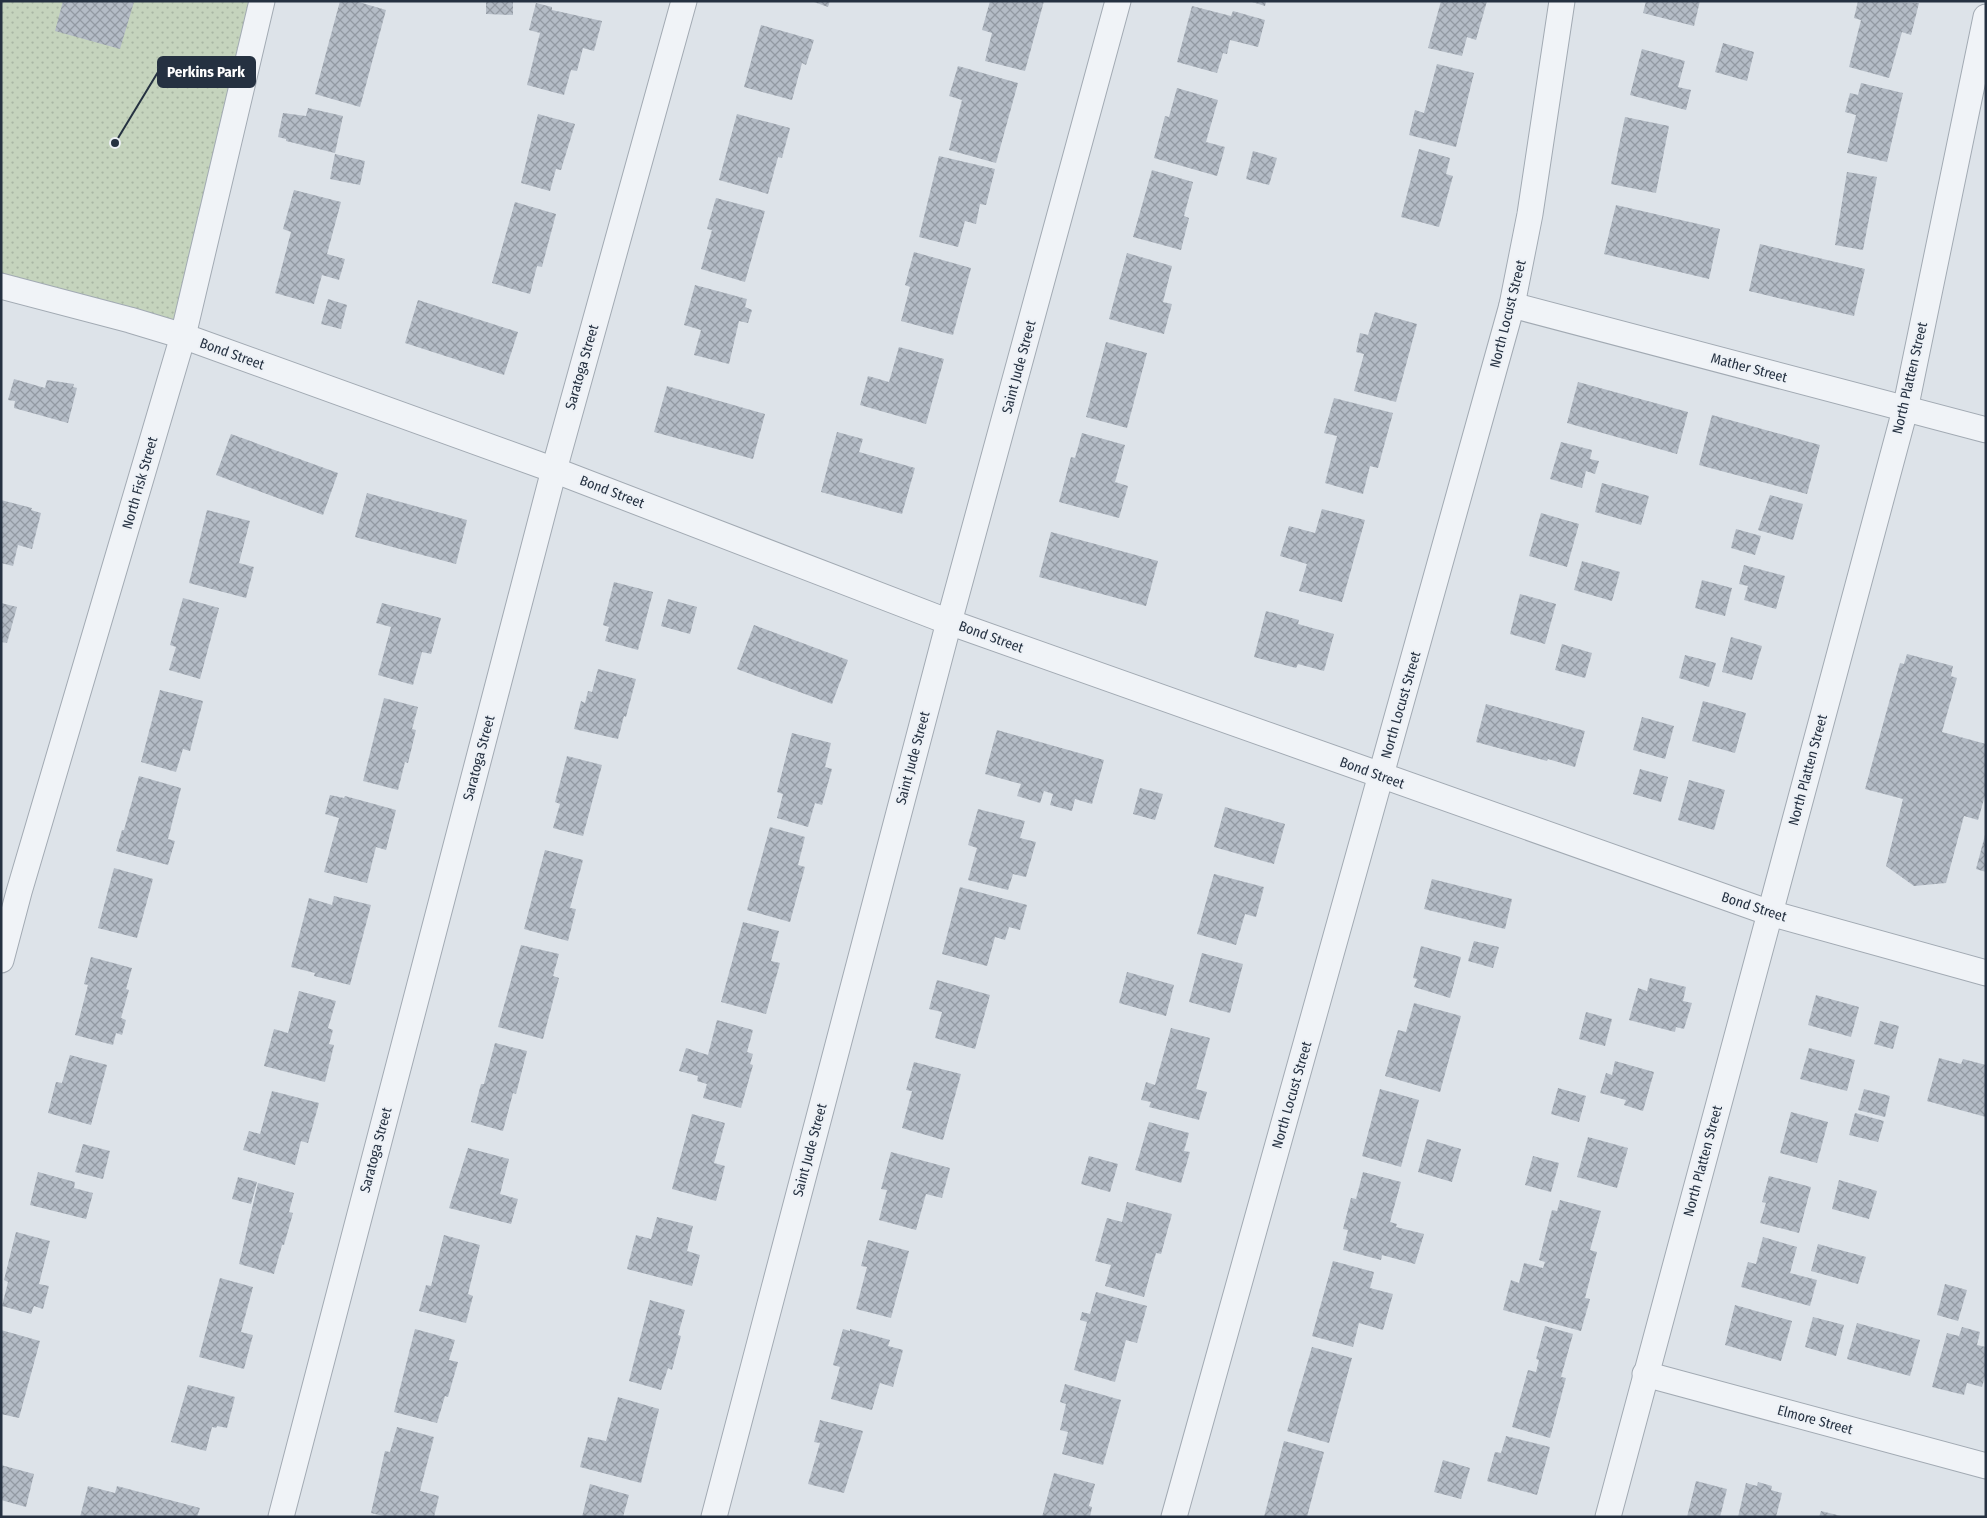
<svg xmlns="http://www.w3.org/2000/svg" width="1987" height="1518" viewBox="0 0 1987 1518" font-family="'Fira Sans Condensed',sans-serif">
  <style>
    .green { fill: url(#green-dots) }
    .building { fill: url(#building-cross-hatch) }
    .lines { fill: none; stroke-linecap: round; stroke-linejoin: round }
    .street-casing { stroke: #a2aab3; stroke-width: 27 }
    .street { stroke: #f0f3f7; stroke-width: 25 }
    .labels { text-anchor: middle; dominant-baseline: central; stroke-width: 4; stroke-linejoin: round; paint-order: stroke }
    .street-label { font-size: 14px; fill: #253141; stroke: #edf1f6 }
    .leader { fill: none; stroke: #253141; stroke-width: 2 }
    .callout-dot { fill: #253141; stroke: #edf1f6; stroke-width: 2 }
    .callout { fill: #253141; stroke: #253141; stroke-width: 2 }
    .callout-label { font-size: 15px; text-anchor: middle; font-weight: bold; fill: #fff }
  </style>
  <defs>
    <pattern id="green-dots" width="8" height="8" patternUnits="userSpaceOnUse" patternTransform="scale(1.25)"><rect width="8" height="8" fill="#c5d4bd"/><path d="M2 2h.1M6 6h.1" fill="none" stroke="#a9b6a4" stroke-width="1.8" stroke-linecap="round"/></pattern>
    <pattern id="building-cross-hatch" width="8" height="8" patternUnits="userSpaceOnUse" patternTransform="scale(1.25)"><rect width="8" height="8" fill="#b4bcc6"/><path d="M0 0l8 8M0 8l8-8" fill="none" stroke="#9299a2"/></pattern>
  </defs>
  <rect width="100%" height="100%" fill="#dde3e9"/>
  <path class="green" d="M1 1H263L183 336 1 285Z"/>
  <g class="building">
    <path d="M63 1 134 2 120 49 55 31Z"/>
    <path d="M340 1H355L386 10 360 107 315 94Z"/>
    <path d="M486 1H513V15L486 14Z"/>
    <path d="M811 1H830L828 7Z"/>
    <path d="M990 1H1044L1025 71 985 61 992 33 982 30Z"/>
    <path d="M1249 1H1266L1265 6Z"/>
    <path d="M1441 1H1487L1476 40 1467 37 1462 56 1428 48Z"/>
    <path d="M1646 1H1700L1694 26 1643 13Z"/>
    <path d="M1858 1 1919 3 1911 35 1902 32 1889 78 1849 67 1861 20 1854 18Z"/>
    <path d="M536 3 552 7V10L602 21 594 51 583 48 577 71 571 70 564 95 527 85 540 33 529 30Z"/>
    <path d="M1192 6 1231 16 1233 11 1265 20 1258 47 1230 40 1227 54 1223 53 1217 73 1177 62Z"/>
    <path d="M761 25 814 40 806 65 802 63 792 100 744 87Z"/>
    <path d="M1723 43 1754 52 1747 81 1715 72Z"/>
    <path d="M1642 49 1685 61 1678 87 1691 90 1686 110 1630 95Z"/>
    <path d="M1437 64 1474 73 1456 147 1409 135 1415 110 1424 113Z"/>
    <path d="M958 66 1018 83 996 163 949 150 962 100 949 96Z"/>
    <path d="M1861 83 1903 93 1887 162 1847 153 1856 115 1845 112 1850 93 1858 95Z"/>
    <path d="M1177 88 1218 100 1206 142 1225 147 1217 176 1154 158 1165 116 1169 117Z"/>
    <path d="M308 108 343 116 335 153 286 141V139L278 137 283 113 306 116Z"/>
    <path d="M538 114 575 124 561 170 556 169 550 191 521 183Z"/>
    <path d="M737 114 790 128 782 158 778 157 768 194 719 180Z"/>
    <path d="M1625 117 1669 126 1656 193 1611 184Z"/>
    <path d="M1419 149 1450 158 1446 174 1453 176 1439 227 1401 217Z"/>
    <path d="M1253 151 1277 158 1269 185 1246 179Z"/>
    <path d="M335 154 365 161 360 185 330 179Z"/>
    <path d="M939 156 995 169 986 205 980 204 976 224 965 221 958 247 919 237Z"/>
    <path d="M1152 170 1193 182 1184 216 1189 218 1181 250 1133 237Z"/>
    <path d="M1847 172 1877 177 1863 250 1835 245Z"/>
    <path d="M294 190 341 202 327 254 345 259 339 280 322 275 314 304 275 293 291 232 283 229Z"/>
    <path d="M716 198 765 211 745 282 701 269 712 230 707 229Z"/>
    <path d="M515 202 556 214 542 267 537 266 530 294 492 283Z"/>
    <path d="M1616 205 1720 229 1709 279 1604 254Z"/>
    <path d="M1760 244 1865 269 1854 316 1749 291Z"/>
    <path d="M914 252 971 268 953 335 901 321 910 287 905 285Z"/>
    <path d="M1127 253 1172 266 1163 302 1172 304 1164 334 1109 319Z"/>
    <path d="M695 285 747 299 745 307 752 310 748 323 739 321 729 364 694 355 701 330 684 325Z"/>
    <path d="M328 299 347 305 341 329 321 324Z"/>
    <path d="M418 300 518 332 504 375 405 343Z"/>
    <path d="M1375 312 1417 324 1396 402 1354 391 1364 354 1356 352 1360 333 1368 335Z"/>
    <path d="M1106 342 1147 353 1127 428 1086 417Z"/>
    <path d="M899 347 944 359 926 424 860 405 868 376 889 382Z"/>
    <path d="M14 379 45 388 47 380 74 384 73 387 77 388 68 423 14 408 15 401 8 400Z"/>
    <path d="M1578 382 1688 412 1677 454 1567 423Z"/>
    <path d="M667 386 765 414 753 459 654 432Z"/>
    <path d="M1334 398 1393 413 1378 468 1370 466 1363 494 1325 483 1337 436 1324 433Z"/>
    <path d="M1712 415 1820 445 1807 494 1699 465Z"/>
    <path d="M837 432 863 439 859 452 915 468 902 514 821 492Z"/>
    <path d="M1082 433 1125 445 1115 482 1128 486 1119 518 1059 502 1071 457 1075 458Z"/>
    <path d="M231 434 338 473 323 515 216 475Z"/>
    <path d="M1561 442 1592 450 1590 459 1599 461 1595 474 1586 471 1582 488 1550 479Z"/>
    <path d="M1602 483 1649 496 1641 525 1595 512Z"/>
    <path d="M367 493 467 520 456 564 355 537Z"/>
    <path d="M1770 495 1803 504 1793 540 1758 530Z"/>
    <path d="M1 500 32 508 31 510 41 513 32 549 18 545 13 566 1 563Z"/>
    <path d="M1322 509 1365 520 1342 602 1299 591 1307 564 1280 556 1289 526 1315 533Z"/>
    <path d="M207 510 250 521 239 563 254 567 246 598 189 583Z"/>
    <path d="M1541 513 1579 524 1567 567 1529 556Z"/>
    <path d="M1736 529 1761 536 1755 555 1731 548Z"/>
    <path d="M1051 532 1158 561 1146 606 1039 577Z"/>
    <path d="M1582 561 1620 572 1612 601 1574 590Z"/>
    <path d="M1744 565 1785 576 1776 609 1744 600 1748 586 1739 584Z"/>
    <path d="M1702 580 1732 588 1725 616 1695 608Z"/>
    <path d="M614 582 653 592 638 650 605 641 609 627 603 625Z"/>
    <path d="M1520 594 1556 604 1545 644 1510 634Z"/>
    <path d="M183 598 219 608 200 679 169 670 176 647 170 645Z"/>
    <path d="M668 599 697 607 690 634 661 626Z"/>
    <path d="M1 603 17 607 7 643 1 642Z"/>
    <path d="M382 603 441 618 431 654 422 652 413 685 378 675 391 627 376 623Z"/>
    <path d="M1266 611 1299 620 1298 624 1334 634 1324 671 1298 664 1296 668 1254 657Z"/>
    <path d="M754 625 848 660 832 704 737 669Z"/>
    <path d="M1731 637 1762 646 1752 680 1722 672Z"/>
    <path d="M1562 644 1592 653 1585 678 1555 670Z"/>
    <path d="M1907 654 1953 666 1951 676 1957 678 1942 732 1986 744V792L1978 820 1964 816 1946 883 1914 886 1886 866 1903 799 1865 789 1900 663 1904 664Z"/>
    <path d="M1685 655 1716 663 1709 687 1679 678Z"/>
    <path d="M598 669 636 679 626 717 624 716 618 739 574 729 581 701 585 703 588 691 592 692Z"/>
    <path d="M160 690 203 701 190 751 183 749 176 772 141 762Z"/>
    <path d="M384 698 418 707 412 729 416 730 408 763 405 762 398 790 363 781Z"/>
    <path d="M1703 701 1746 713 1735 753 1692 741Z"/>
    <path d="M1486 704 1585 731 1575 767 1548 759 1547 761 1476 742Z"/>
    <path d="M1642 717 1674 726 1665 759 1633 750Z"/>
    <path d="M997 730 1104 760 1092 804 1075 799 1072 811 1050 805 1053 794 1044 791 1040 803 1017 796 1021 784 985 774Z"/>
    <path d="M792 733 831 743 825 767 832 769 822 805 815 803 808 827 777 818 783 794 777 792Z"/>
    <path d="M567 756 602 765 583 836 553 828 560 804 555 802Z"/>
    <path d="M1640 769 1668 777 1661 802 1633 794Z"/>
    <path d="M139 776 181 788 168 839 175 841 168 865 116 851 122 830H124Z"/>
    <path d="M1689 780 1725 790 1714 830 1678 820Z"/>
    <path d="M1140 788 1163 794 1155 820 1133 814Z"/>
    <path d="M330 795 344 798 345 796 396 810 386 850 376 847 367 883 324 872 339 818 325 814Z"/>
    <path d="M1225 807 1285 824 1274 864 1214 847Z"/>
    <path d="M978 809 1025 821 1020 838 1036 842 1026 877 1013 874 1008 890 968 880 977 848 968 845Z"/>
    <path d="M770 827 805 837 798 865 805 867 790 922 747 910Z"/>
    <path d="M1985 835H1986V872L1976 869Z"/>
    <path d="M545 850 583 860 570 908 576 909 568 941 524 929Z"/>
    <path d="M114 868 153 879 137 938 98 928Z"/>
    <path d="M1214 874 1264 887 1256 917 1245 914 1236 945 1197 934Z"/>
    <path d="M1432 879 1512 899 1505 929 1424 909Z"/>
    <path d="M960 887 1027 905 1020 930 1009 927 1005 940 995 937 987 966 942 954Z"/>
    <path d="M334 896 371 905 350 985 314 976 315 973 291 967 309 898 332 905Z"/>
    <path d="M743 922 779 931 771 961 780 963 766 1014 721 1002Z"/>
    <path d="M1474 941 1499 947 1493 968 1468 961Z"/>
    <path d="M521 945 559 954 553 976 559 978 543 1039 498 1027Z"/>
    <path d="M1421 946 1461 957 1450 998 1414 987 1417 979 1413 978Z"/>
    <path d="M1202 953 1243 964 1230 1013 1189 1002Z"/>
    <path d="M91 957 132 968 126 989 129 990 121 1018 126 1020 122 1035 116 1033 113 1045 75 1035 88 985 84 984Z"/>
    <path d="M1127 972 1174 985 1166 1016 1119 1003Z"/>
    <path d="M1650 978 1686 987 1683 1001 1692 1003 1684 1029 1676 1027 1675 1032 1629 1020 1638 988 1647 991Z"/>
    <path d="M937 980 990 995 975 1049 935 1038 942 1012 929 1009Z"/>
    <path d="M299 991 336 1001 328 1028 333 1030 329 1044 334 1045 325 1082 264 1066 274 1029 288 1033Z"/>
    <path d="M1816 995 1859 1007 1851 1037 1808 1025Z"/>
    <path d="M1414 1003 1461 1016 1440 1092 1385 1076 1398 1030 1406 1032Z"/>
    <path d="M1586 1012 1612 1019 1605 1046 1579 1039Z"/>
    <path d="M717 1020 753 1030 747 1052 753 1054 750 1064 753 1065 741 1108 703 1098 707 1084 697 1081 698 1076 679 1071 686 1048 708 1055Z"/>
    <path d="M1880 1021 1899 1026 1893 1049 1874 1044Z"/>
    <path d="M1171 1028 1210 1038 1196 1089 1207 1092 1199 1120 1149 1107 1151 1102 1141 1100 1146 1082 1155 1085Z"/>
    <path d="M495 1043 527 1051 516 1094 513 1093 503 1131 471 1122 481 1084H484Z"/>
    <path d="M1809 1048 1855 1060 1847 1091 1800 1079Z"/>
    <path d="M70 1055 107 1065 91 1125 48 1113 56 1082 62 1083Z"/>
    <path d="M1939 1058 1961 1064 1963 1059 1986 1065V1117L1927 1101Z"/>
    <path d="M1615 1061 1654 1072 1643 1111 1624 1105 1626 1100 1600 1093 1606 1073 1612 1075Z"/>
    <path d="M914 1062 961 1074 943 1140 902 1128 912 1091 906 1090Z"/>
    <path d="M1558 1088 1586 1096 1579 1122 1551 1114Z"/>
    <path d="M1380 1089 1419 1100 1401 1167 1362 1156Z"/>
    <path d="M1864 1089 1890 1096 1885 1117 1858 1110Z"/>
    <path d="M272 1091 319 1103 308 1143 301 1141 295 1165 243 1150 249 1131 260 1134Z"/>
    <path d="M1791 1112 1828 1122 1817 1163 1780 1153Z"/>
    <path d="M1855 1113 1884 1121 1878 1142 1849 1135Z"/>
    <path d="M692 1114 725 1123 714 1163 725 1166 716 1201 672 1189Z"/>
    <path d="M1149 1122 1189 1133 1184 1151 1190 1152 1181 1183 1135 1170Z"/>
    <path d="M1588 1137 1628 1148 1617 1188 1577 1177Z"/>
    <path d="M1427 1139 1461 1149 1452 1182 1418 1172Z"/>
    <path d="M83 1144 110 1151 103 1179 75 1172Z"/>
    <path d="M468 1148 509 1159 500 1194 518 1199 511 1224 449 1208Z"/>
    <path d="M891 1152 950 1168 942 1198 926 1194 916 1230 879 1220 887 1190 881 1189Z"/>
    <path d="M1089 1156 1118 1164 1110 1192 1081 1184Z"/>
    <path d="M1533 1156 1559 1163 1551 1192 1525 1185Z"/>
    <path d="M38 1172 75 1182 74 1188 93 1193 86 1219 30 1205Z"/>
    <path d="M1363 1172 1401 1182 1390 1222 1397 1224 1396 1227 1424 1234 1415 1264 1382 1255 1381 1260 1343 1250 1348 1230 1343 1229 1351 1198 1356 1199Z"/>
    <path d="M1769 1176 1811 1187 1799 1233 1760 1223 1766 1203 1762 1202Z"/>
    <path d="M238 1177 257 1182 251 1204 232 1199Z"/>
    <path d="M1839 1180 1877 1191 1869 1219 1832 1209Z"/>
    <path d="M258 1183 294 1193 289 1212 293 1213 284 1245H282L274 1274 239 1264Z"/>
    <path d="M1560 1200 1601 1211 1590 1250 1597 1252 1585 1298 1590 1299 1581 1331 1503 1310 1511 1280 1519 1283 1524 1263 1543 1268 1545 1262 1539 1260 1552 1210 1557 1211Z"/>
    <path d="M1127 1202 1172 1214 1161 1254 1156 1253 1144 1297 1105 1286 1111 1265 1095 1261 1107 1218 1122 1222Z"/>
    <path d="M657 1217 693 1226 687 1251 700 1255 692 1286 627 1269 636 1235 651 1239Z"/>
    <path d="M16 1232 50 1241 39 1284 49 1286 43 1309 34 1306 31 1314 2 1306 8 1282 4 1280Z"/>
    <path d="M444 1235 480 1245 468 1294 473 1296 466 1323 419 1311 426 1285 431 1286Z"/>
    <path d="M1763 1237 1797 1247 1790 1273 1817 1280 1810 1306 1741 1287 1748 1262 1756 1264Z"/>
    <path d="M868 1240 909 1251 891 1318 856 1309 867 1267 861 1266Z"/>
    <path d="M1818 1244 1866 1257 1858 1284 1811 1271Z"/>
    <path d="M1333 1261 1374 1272 1370 1288 1393 1294 1383 1330 1359 1323 1353 1347 1312 1336Z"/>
    <path d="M220 1278 253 1287 241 1332 253 1335 244 1369 199 1357Z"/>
    <path d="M1945 1284 1967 1290 1958 1321 1937 1315Z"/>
    <path d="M1096 1292 1147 1306 1137 1343 1126 1340 1115 1382 1074 1370 1087 1322 1080 1320 1082 1312 1090 1314Z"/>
    <path d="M650 1300 685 1310 678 1335 681 1336 672 1370 668 1368 661 1390 629 1381Z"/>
    <path d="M1735 1305 1792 1321 1781 1361 1725 1345Z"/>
    <path d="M1813 1317 1844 1325 1836 1356 1805 1347Z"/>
    <path d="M1857 1323 1920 1340 1910 1376 1847 1359Z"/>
    <path d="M1545 1326 1573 1334 1561 1377 1566 1378 1550 1438 1512 1427 1528 1370 1536 1372 1539 1360 1536 1359Z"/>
    <path d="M1962 1327 1980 1332 1977 1345 1986 1347V1373L1982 1387 1967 1383 1964 1395 1932 1387 1947 1333 1959 1336Z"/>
    <path d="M415 1329 455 1340 449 1360 458 1362 448 1397 445 1396 437 1423 394 1412Z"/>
    <path d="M843 1329 850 1331V1329L890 1340 888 1346 903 1350 893 1387 880 1383 872 1410 831 1399 840 1367 833 1365Z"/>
    <path d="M1 1330 40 1341 19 1418 1 1414Z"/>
    <path d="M1312 1347 1352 1358 1329 1443 1287 1431Z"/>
    <path d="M1065 1384 1121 1400 1103 1465 1062 1454 1068 1432 1060 1430 1066 1404 1060 1402Z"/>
    <path d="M188 1385 235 1397 227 1428 217 1426 216 1428 212 1427 206 1451 171 1442Z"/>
    <path d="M618 1397 659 1409 641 1483 580 1467 588 1437 606 1441Z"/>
    <path d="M820 1420 863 1431 844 1493 808 1484 820 1443 814 1442Z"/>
    <path d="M397 1427 434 1437 420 1491 439 1496 434 1517H387L371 1513 385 1451 390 1452Z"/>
    <path d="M1506 1436 1550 1447 1537 1495 1487 1481 1495 1452 1501 1453Z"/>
    <path d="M1284 1441 1324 1452 1307 1517H1264Z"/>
    <path d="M1443 1460 1470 1468 1461 1499 1434 1492Z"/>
    <path d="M1 1465 34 1474 26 1507 1 1500Z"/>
    <path d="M1054 1473 1095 1484 1089 1506 1092 1507 1090 1517H1042Z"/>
    <path d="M1696 1481 1727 1489 1720 1517H1687Z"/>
    <path d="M1758 1482 1772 1486 1771 1490 1782 1493 1776 1517H1738L1746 1483 1757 1486Z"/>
    <path d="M590 1484 629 1495 623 1517H582Z"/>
    <path d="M88 1486 115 1493 117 1486 200 1508 197 1517H80Z"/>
    <path d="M1821 1511 1841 1516V1517H1819Z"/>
  </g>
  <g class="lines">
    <g class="street-casing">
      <g id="street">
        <path d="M1 286 130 320 183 336 554 470 949 622 1770 913 1986 973"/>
        <path d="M1512 305 1986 430"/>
        <path d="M1 960 19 892 183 336 262 1"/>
        <path d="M1645 1374 1986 1466"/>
        <path d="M281 1517 554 470 684 1"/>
        <path d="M714 1517 949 622 1118 1"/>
        <path d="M1174 1517 1512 305 1530 214 1562 1"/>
        <path d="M1608 1517 1905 410 1986 17"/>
      </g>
    </g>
    <use href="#street" class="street"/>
  </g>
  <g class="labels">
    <g class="street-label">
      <text transform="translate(1508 314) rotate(-76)">North Locust Street</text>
      <text transform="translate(232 354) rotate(20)">Bond Street</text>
      <text transform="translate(582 367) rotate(-74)">Saratoga Street</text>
      <text transform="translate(1019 367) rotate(-75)">Saint Jude Street</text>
      <text transform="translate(1749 368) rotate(15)">Mather Street</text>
      <text transform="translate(1910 378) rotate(-77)">North Platten Street</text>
      <text transform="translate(140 483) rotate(-74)">North Fisk Street</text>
      <text transform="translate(612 492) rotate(21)">Bond Street</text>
      <text transform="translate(991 637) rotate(20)">Bond Street</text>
      <text transform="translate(1401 705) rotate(-74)">North Locust Street</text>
      <text transform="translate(479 758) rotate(-75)">Saratoga Street</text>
      <text transform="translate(913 758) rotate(-75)">Saint Jude Street</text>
      <text transform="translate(1808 770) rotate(-75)">North Platten Street</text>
      <text transform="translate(1372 773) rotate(20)">Bond Street</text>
      <text transform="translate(1754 907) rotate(18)">Bond Street</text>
      <text transform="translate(1292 1095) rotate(-74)">North Locust Street</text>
      <text transform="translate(376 1150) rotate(-75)">Saratoga Street</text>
      <text transform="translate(810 1150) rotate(-75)">Saint Jude Street</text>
      <text transform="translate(1703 1161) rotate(-75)">North Platten Street</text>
      <text transform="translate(1815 1420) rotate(15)">Elmore Street</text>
    </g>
  </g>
  <path class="leader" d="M115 143L158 72"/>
  <circle class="callout-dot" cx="115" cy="143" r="5"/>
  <rect class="callout" x="158" y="57" width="97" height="30" rx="5"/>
  <g class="callout-label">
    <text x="206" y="77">Perkins Park</text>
  </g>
  <rect width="1987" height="1518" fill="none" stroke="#253141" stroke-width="5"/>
</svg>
